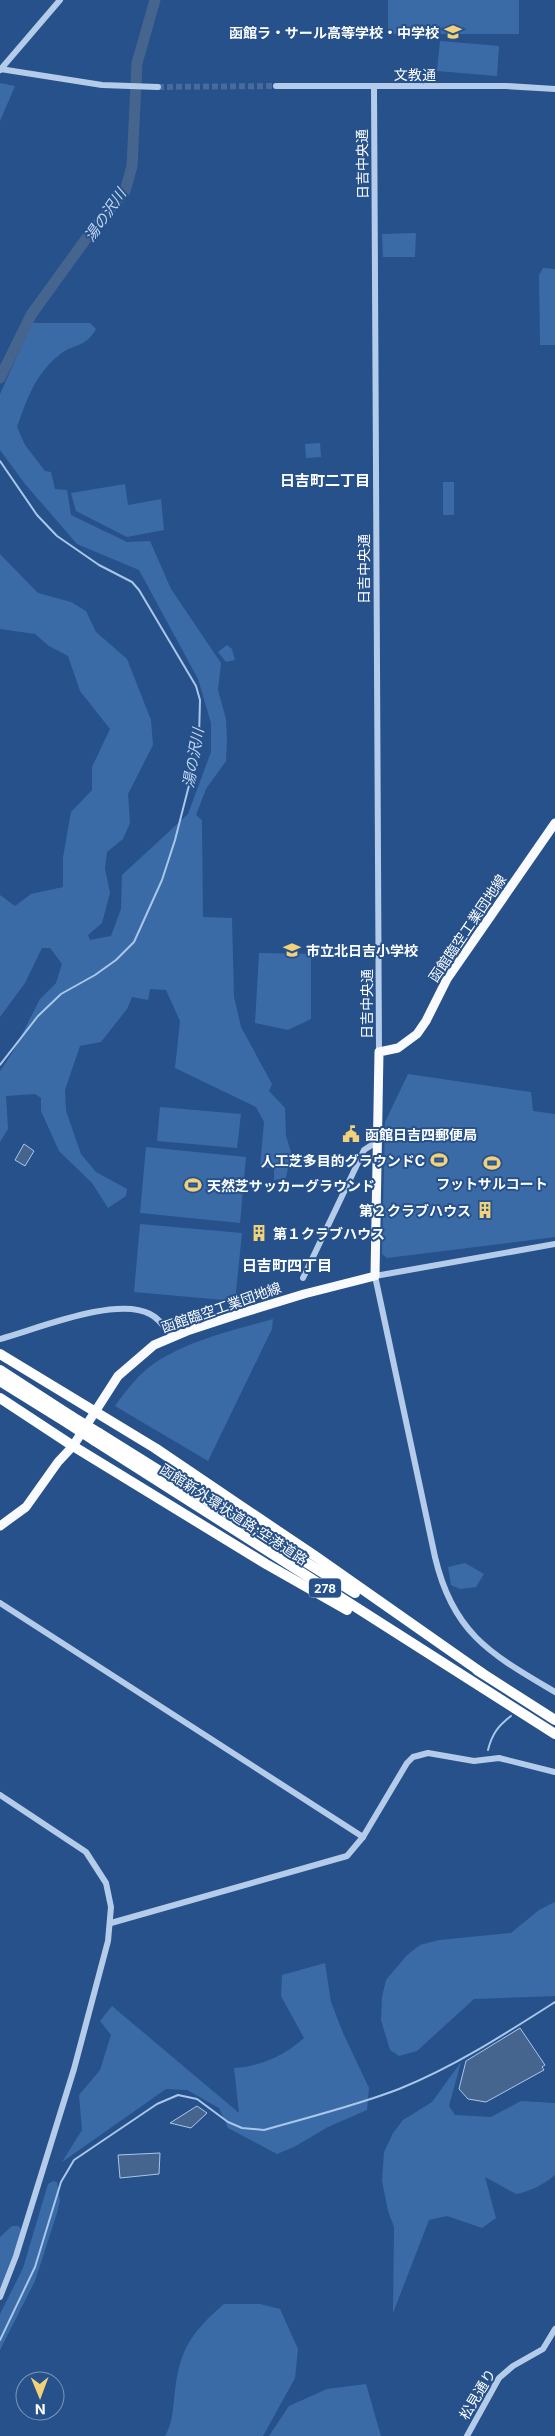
<svg xmlns="http://www.w3.org/2000/svg" width="555" height="2436" viewBox="0 0 555 2436" font-family="Inter,'Noto Sans JP',sans-serif">
  <style>
    .green { fill: #3b6ba7 }
    .water { fill: #46658e; stroke: #a9c7ea }
    .lines { fill: none; stroke-linecap: round; stroke-linejoin: round }
    .stream { stroke: #a9c7ea; stroke-width: 2 }
    .river { stroke: #46658e; stroke-width: 11 }
    .minor-tunnel { stroke: #476b9c; stroke-width: 6; stroke-dasharray: 6 3; stroke-linecap: butt }
    .minor { stroke: #b4ccea; stroke-width: 6 }
    .major { stroke: #f8fafe; stroke-width: 9 }
    .highway { stroke: #fff; stroke-width: 10 }
    .highway-bridge { stroke: #fff; stroke-width: 10 }
    .labels { text-anchor: middle; dominant-baseline: central; stroke-width: 4; stroke-linejoin: round; paint-order: stroke }
    .shield { fill: #26518b; stroke: #becbdc; stroke-width: 1 }
    .shield-label { font-size: 12px; font-weight: bold; fill: #fff }
    .poi-label { font-size: 14px; font-weight: bold; fill: #fff; stroke: #26518b; text-anchor: start }
    .street-label { font-size: 14px; fill: #fff; stroke: #26518b }
    .water-label { font-size: 15px; font-style: italic; fill: #c0d6f1; stroke: #26518b }
    .neighbourhood-label { font-size: 15px; font-weight: bold; fill: #fff; stroke: #26518b }
  </style>
  <rect width="100%" height="100%" fill="#26518b"/>
  <g class="green">
    <rect x="388" y="0" width="131" height="34"/>
    <path d="M440 41 499 46 497 76 437 71Z"/>
    <path d="M0 83 15 86 0 121Z"/>
    <path d="M416 233 415 257H383L382 234Z"/>
    <path d="M543 268 555 269V345H540L539 275Z"/>
    <path d="M32 323H90L96 329C85 349 72 343 58 356 35 375 27 399 17 427L25 445 45 471 51 472 55 489 67 490 71 515 127 542 150 541 171 589 221 663 218 690 226 719 227 740 226 761 206 789 196 815 202 820 203 917 232 918 234 997 241 1027 272 1084 269 1091 285 1108 286 1136 291 1152 286 1178 274 1180V1169L260 1166 264 1122 256 1107 175 1068 180 1021 166 990 150 989 148 1000 132 997 127 1009 101 1042 80 1046 65 1090 66 1111 81 1154 96 1172 127 1189 126 1196 108 1208 92 1183 59 1151 41 1111V1098L35 1094 6 1096 8 1129 0 1142V1071L14 1050 40 999 56 983 62 964 50 948H42L25 983 0 1017V895L15 906 31 894 63 887V857L71 812 92 790V767L110 729 80 691 68 656 49 646 35 634 0 629V554L38 593 71 602 86 611 96 632 127 659 151 720 153 745 128 794 130 823 123 839 107 852 105 869 110 893 102 923 88 935 90 940 111 936 121 909 122 875 188 814 211 752V723L198 679 139 570 77 544 25 484 0 450V394Z"/>
    <path d="M320 443 321 457 306 458 305 444Z"/>
    <rect x="443" y="482" width="11" height="33"/>
    <path d="M125 484 128 505 161 499 164 530 127 537 76 511 71 493Z"/>
    <path d="M227 645 232 649 235 660 226 662 218 652Z"/>
    <path d="M259 953 311 954V1019L288 1030 255 1023Z"/>
    <path d="M408 1074 531 1092 533 1111 555 1114V1237L387 1258 382 1254 385 1122Z"/>
    <path d="M160 1107 241 1114 237 1148 157 1141Z"/>
    <path d="M146 1147 246 1157 240 1223 140 1213Z"/>
    <path d="M140 1224 242 1233 235 1301 134 1292Z"/>
    <path d="M273 1319 272 1329 208 1461 115 1406C125 1392 135 1379 148 1368 183 1341 232 1331 273 1319Z"/>
    <path d="M465 1563 484 1574 476 1587 460 1589 451 1585 448 1567Z"/>
    <path d="M555 1902V1996L474 1999 417 2051 399 2056 390 2050 381 2020 382 1997 386 1980 407 1955 420 1945 439 1940 511 1933 539 1910Z"/>
    <path d="M325 1963 331 2002 343 2033 369 2088 367 2110 328 2127 294 2147 277 2154 228 2128 219 2108 187 2090 166 2089 62 2162 82 2130 79 2095 100 2070 111 2035 100 2021 112 2006 239 2113 234 2068C259 2067 286 2055 304 2038L281 1996 282 1975Z"/>
    <path d="M461 2062 449 2106 455 2115 491 2117 521 2101 555 2103V2175C543 2185 531 2191 516 2194L485 2177 496 2218 482 2228 447 2216 429 2220 393 2313 394 2227 388 2211 382 2181 384 2152 393 2133 403 2120 432 2102Z"/>
    <path d="M53 2181 57 2182 60 2201 57 2213 35 2281 0 2350V2314L23 2268 48 2184Z"/>
    <path d="M12 2226H19L22 2232 0 2288V2237Z"/>
    <path d="M224 2304H260L280 2309 298 2349 295 2378 263 2436H165C173 2423 173 2407 175 2391 180 2348 192 2332 224 2304Z"/>
    <path d="M366 2384 381 2436H269L289 2406 327 2389Z"/>
  </g>
  <g class="water">
    <path d="M24 1144 34 1151 25 1166 15 1160Z"/>
    <path d="M520 2028 545 2065 542 2067 544 2070 486 2102 468 2099 459 2089 466 2061Z"/>
    <path d="M197 2106 207 2113 191 2128 170 2123Z"/>
    <path d="M160 2153 159 2174 120 2178 118 2155Z"/>
  </g>
  <g class="lines">
    <g class="stream">
      <path d="M0 461 37 515 57 536 99 565 132 582 139 590 196 686 200 700 199 737 195 762 175 840 162 880 134 942 116 960 95 975 61 994 38 1016 0 1065"/>
      <path d="M488 1750C492 1734 498 1726 511 1716"/>
      <path d="M0 2340 35 2267 61 2182 74 2160 157 2104 178 2095 197 2099 228 2122 242 2128 264 2130C309 2117 355 2106 399 2089 454 2067 505 2034 555 2002"/>
    </g>
    <path class="river" d="M0 378 31 315 91 232 125 191 132 166 137 63 155 0"/>
    <path class="minor-tunnel" d="M158 87 276 86"/>
    <g class="minor">
      <path d="M0 69 102 85 158 87"/>
      <path d="M0 70 60 0"/>
      <path d="M276 86H506L555 89"/>
      <path d="M374 87 379 1052"/>
      <path d="M555 1244 375 1276 435 1557C453 1634 491 1654 555 1692"/>
      <path d="M303 1278 364 1150 378 1141"/>
      <path d="M0 1339C37 1329 116 1296 150 1314 160 1319 165 1328 172 1337"/>
      <path d="M0 1603 363 1837"/>
      <path d="M0 1795 86 1852 106 1883 111 1907 108 1941 74 2069 16 2256 0 2297"/>
      <path d="M111 1923 347 1856 363 1837 407 1763 413 1757 428 1753 474 1761 499 1758 555 1772"/>
      <path d="M467 2436 499 2378 513 2366 543 2349 555 2329"/>
    </g>
    <path class="major" d="M0 1526 26 1507 58 1462 73 1446 118 1376 154 1345 187 1331 242 1313 304 1294 375 1276 379 1052 398 1048 417 1034 426 1021 447 979 555 823"/>
    <g class="highway">
      <path d="M0 1354 155 1448 315 1556 482 1673"/>
      <path d="M0 1370 71 1416"/>
      <path d="M0 1381 69 1424"/>
      <path d="M0 1398 73 1446 266 1564 347 1610"/>
      <path d="M99 1433 355 1593"/>
      <path d="M95 1441 555 1734"/>
      <path d="M477 1670 555 1720"/>
    </g>
    <g class="highway-bridge">
      <path d="M71 1416 99 1433"/>
      <path d="M69 1424 95 1441"/>
    </g>
  </g>
  <defs>
    <g id="school-bare" transform="scale(1.35)"><path d="M0-5L7-2L0 1L-7-2ZM-4 1L0 2.5L4 1V4Q0 6-4 4Z" fill="#f3d179" stroke="#26518b" stroke-width="2.5" paint-order="stroke"/></g>
    <g id="civic-bare" transform="scale(1.35)"><path d="M-.6-6.5H3V-4.5H.6V-3L4-1V1h2V6H-6V1h2V-1L-.6-3ZM-1.2 2.5V6h2.4V2.5Z" fill="#f3d179" stroke="#26518b" stroke-width="2.5" paint-order="stroke"/></g>
    <g id="stadium-bare" transform="scale(1.35)"><path d="M0-5a6.5 5 0 1 0 0 10a6.5 5 0 1 0 0-10ZM-3.5-1.8h7v3.6h-7Z" fill="#f3d179" stroke="#26518b" stroke-width="2.5" paint-order="stroke"/></g>
    <g id="building-bare" transform="scale(1.35)"><path d="M-4-6H4V6H1V3H-1V6H-4ZM-2.5-4.3h1.7v1.8h-1.7ZM.8-4.3h1.7v1.8H.8ZM-2.5-1h1.7V.8h-1.7ZM.8-1h1.7V.8H.8Z" fill="#f3d179" stroke="#26518b" stroke-width="2.5" paint-order="stroke"/></g>
  </defs>
  <g fill-rule="evenodd">
    <use href="#school-bare" x="453" y="32"/>
    <use href="#school-bare" x="292" y="950"/>
    <use href="#civic-bare" x="351" y="1134"/>
    <use href="#stadium-bare" x="439" y="1160"/>
    <use href="#stadium-bare" x="492" y="1163"/>
    <use href="#stadium-bare" x="193" y="1185"/>
    <use href="#building-bare" x="485" y="1210"/>
    <use href="#building-bare" x="259" y="1233"/>
  </g>
  <g class="labels">
    <rect class="shield" x="309" y="1578.5" width="32" height="19" rx="4"/>
    <g class="shield-label">
      <text x="325" y="1588">278</text>
    </g>
    <g class="poi-label">
      <text x="439" y="32" text-anchor="end">函館ラ・サール高等学校・中学校</text>
      <text x="306" y="950">市立北日吉小学校</text>
      <text x="365" y="1134">函館日吉四郵便局</text>
      <text x="425" y="1160" text-anchor="end">人工芝多目的グラウンドC</text>
      <text x="492" y="1183" text-anchor="middle">フットサルコート</text>
      <text x="207" y="1185">天然芝サッカーグラウンド</text>
      <text x="471" y="1210" text-anchor="end">第２クラブハウス</text>
      <text x="273" y="1233">第１クラブハウス</text>
    </g>
    <g class="street-label">
      <text x="415" y="74">文教通</text>
      <text transform="translate(362 164) rotate(-91)">日吉中央通</text>
      <text transform="translate(363 569) rotate(-90)">日吉中央通</text>
      <text transform="translate(467 928) rotate(-56)">函館臨空工業団地線</text>
      <text transform="translate(366 1004) rotate(-90)">日吉中央通</text>
      <text transform="translate(221 1307) rotate(-19)">函館臨空工業団地線</text>
      <text transform="translate(234 1514) rotate(33)">函館新外環状道路;空港道路</text>
      <text transform="translate(477 2394) rotate(-59)">松見通り</text>
    </g>
    <g class="water-label">
      <text transform="translate(105 215) rotate(-55)">湯の沢川</text>
      <text transform="translate(193 758) rotate(-80)">湯の沢川</text>
    </g>
    <g class="neighbourhood-label">
      <text x="325" y="480">日吉町二丁目</text>
      <text x="287" y="1265">日吉町四丁目</text>
    </g>
  </g>
  <g transform="translate(40 2396) rotate(179)"><circle r="24" fill="#26518b" stroke="#7d97b9"/>
  <path d="M0-4L9 19L0 12L-9 19Z" fill="#f3d179"/>
  <text y="-8" font-size="14" font-weight="bold" text-anchor="middle" fill="#ffffff">N</text>
  </g>
</svg>
